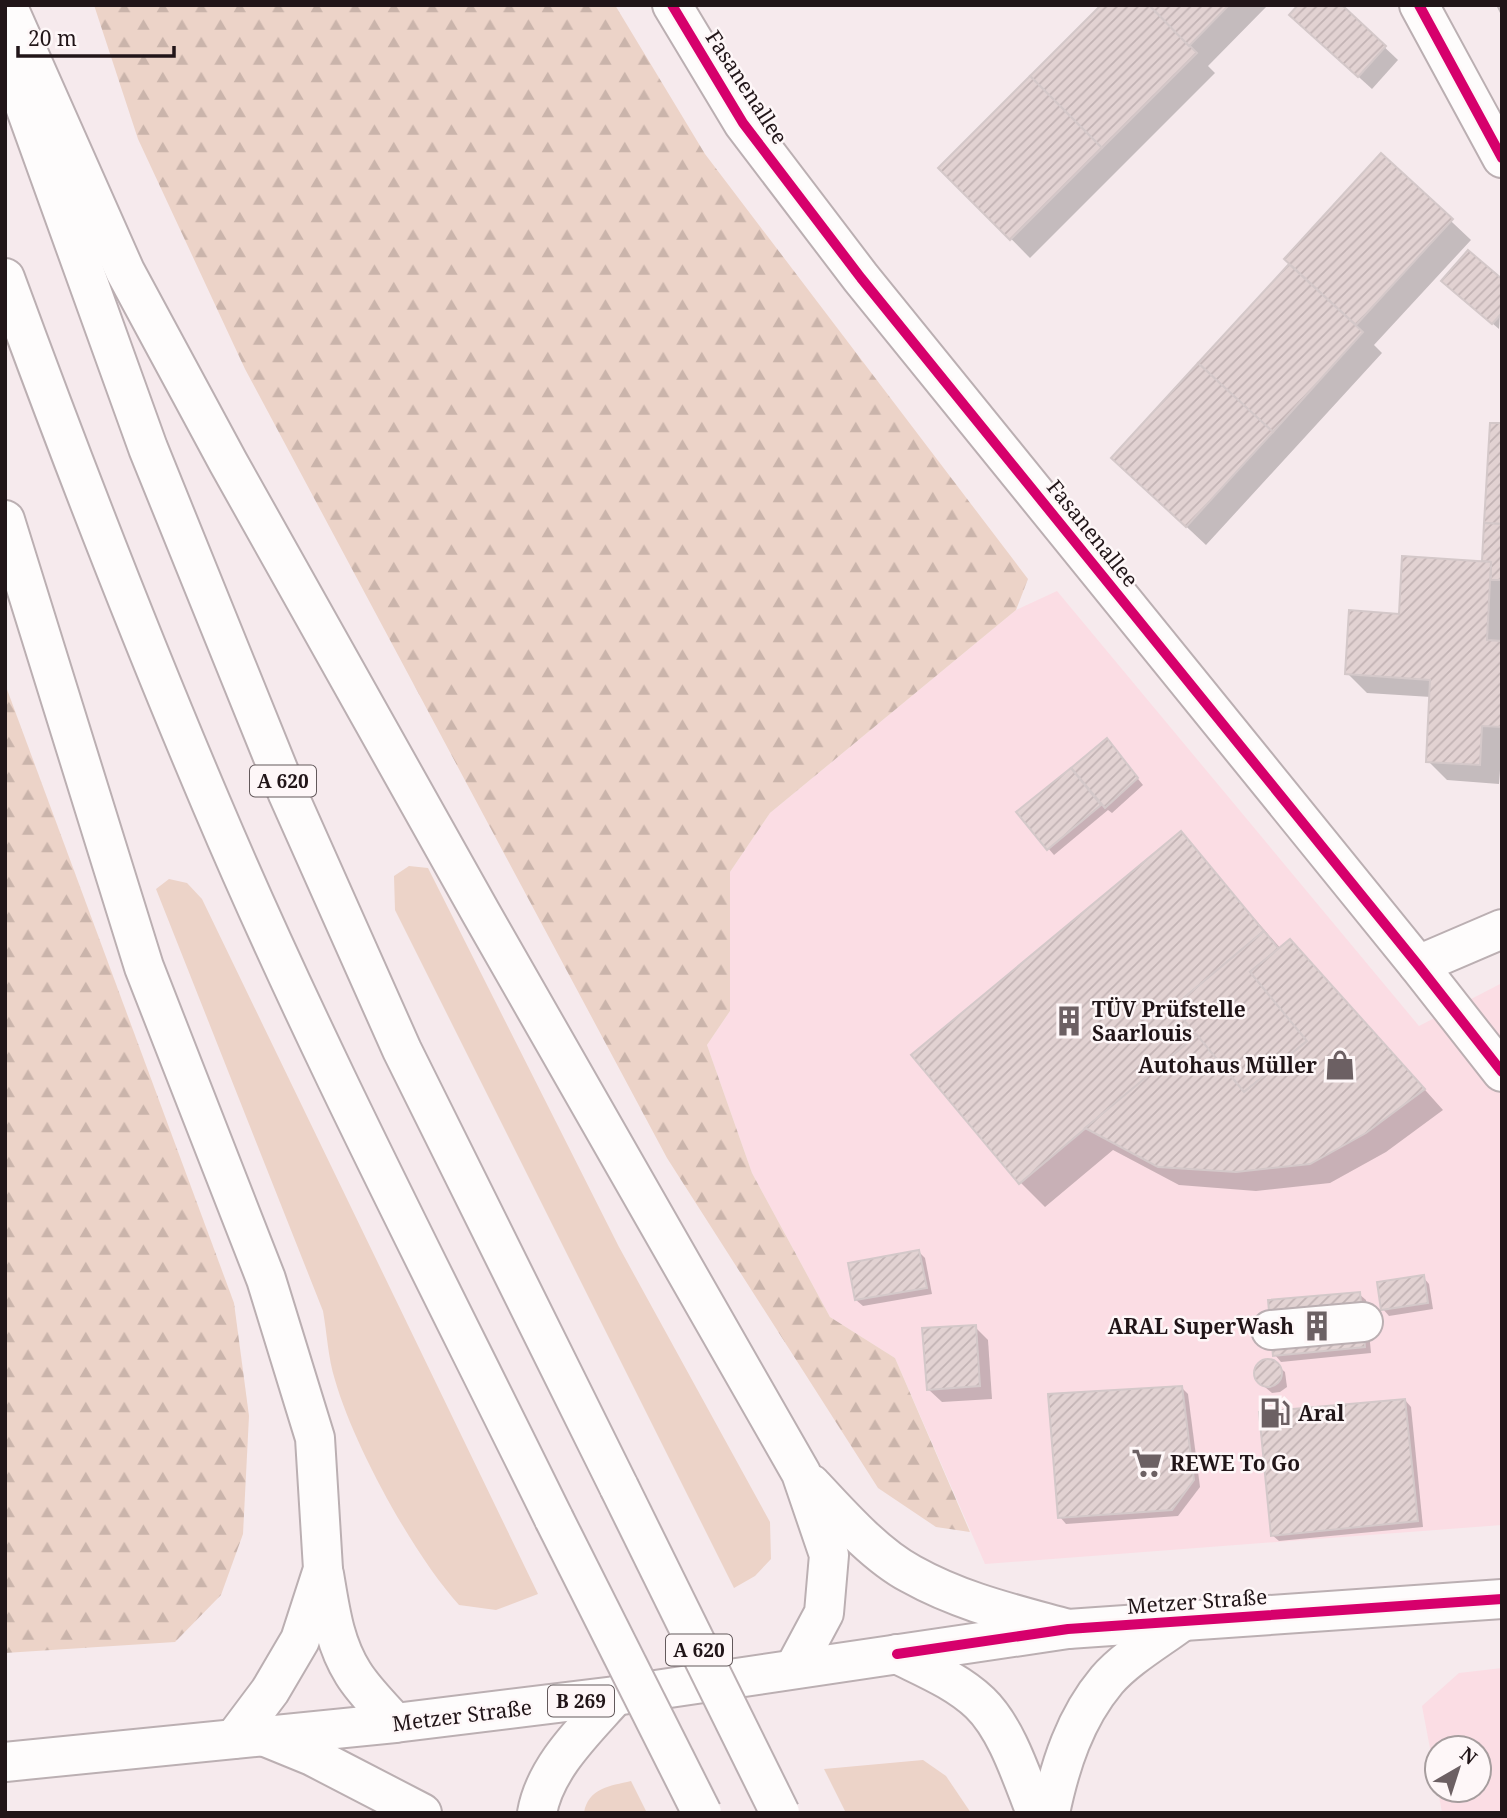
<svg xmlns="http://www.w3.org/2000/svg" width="1507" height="1818" viewBox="0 0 1507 1818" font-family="'Noto Serif',serif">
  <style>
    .built { fill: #fbdde4 }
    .green { fill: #ecd3c8 }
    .forest { fill: url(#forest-firs) }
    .shadow { fill: #0003 }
    .building { fill: url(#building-hatch); stroke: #d4c8c9; stroke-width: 2 }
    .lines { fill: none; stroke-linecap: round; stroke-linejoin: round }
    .minor-casing { stroke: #bbafb2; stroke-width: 42 }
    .major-casing { stroke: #bbafb2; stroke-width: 42 }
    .highway-casing { stroke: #bbafb2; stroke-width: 42 }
    .minor { stroke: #fefcfc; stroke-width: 38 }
    .major { stroke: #fefcfc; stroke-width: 38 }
    .highway { stroke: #fefcfc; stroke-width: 38 }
    .highway-bridge-casing { stroke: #bbafb2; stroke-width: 42; stroke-linecap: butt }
    .highway-bridge { stroke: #fefcfc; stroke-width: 38 }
    .cycleway-casing { stroke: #fef7f8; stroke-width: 15 }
    .cycleway { stroke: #d6006c; stroke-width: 10 }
    .labels { text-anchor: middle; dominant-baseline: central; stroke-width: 5; stroke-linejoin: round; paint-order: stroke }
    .shield { fill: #fef7f8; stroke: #63595b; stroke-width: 2 }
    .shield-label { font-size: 19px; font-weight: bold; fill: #211518 }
    .street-label { font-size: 21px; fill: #211518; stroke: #fef7f8 }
    .poi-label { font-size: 21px; font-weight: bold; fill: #211518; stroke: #fef7f8; text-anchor: start }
  </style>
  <defs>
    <pattern id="forest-firs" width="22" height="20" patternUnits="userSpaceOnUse" patternTransform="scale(1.75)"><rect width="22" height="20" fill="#ecd3c8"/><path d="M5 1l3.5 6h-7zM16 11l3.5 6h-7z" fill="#cab4ab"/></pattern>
    <pattern id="building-hatch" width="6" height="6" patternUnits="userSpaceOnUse" patternTransform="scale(1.75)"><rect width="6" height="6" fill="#e2d2d2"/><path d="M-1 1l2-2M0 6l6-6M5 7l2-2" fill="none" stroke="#c2b3b4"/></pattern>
  </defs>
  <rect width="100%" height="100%" fill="#f6eaed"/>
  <g class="built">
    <path d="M1057 591 1419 1026 1502 983V1525L985 1564 895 1358 830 1317 752 1173 707 1045 730 1011V872L770 813 1016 610Z"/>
    <path d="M1502 1668V1813H1442L1438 1790H1479V1748H1437V1785L1422 1706 1459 1673Z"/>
  </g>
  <g class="green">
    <path d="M409 866 428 868 619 1247 770 1522 771 1559 755 1576 734 1588 395 910 394 876Z"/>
    <path d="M169 879 187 883 202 899 538 1594 496 1610 459 1605C413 1554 354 1446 335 1380 328 1358 327 1333 323 1311L156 889Z"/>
    <path d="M923 1760 946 1776 971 1813H846L824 1769Z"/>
    <path d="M631 1781 647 1813H584C588 1788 610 1786 631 1781Z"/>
  </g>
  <g class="forest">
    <path d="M94 5H615L705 154 1028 579 1016 610 770 813 730 872V1011L707 1045 752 1173 830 1317 895 1358 970 1532 936 1527 878 1488 667 1158 245 369 138 139Z"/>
    <path d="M5 684 234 1303 249 1416 243 1534 221 1595 175 1642 5 1653Z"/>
  </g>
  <g class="shadow">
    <path d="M1103 5H1268L1208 66 1215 73 1030 258 941 168Z"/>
    <path d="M1340 5 1398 60 1372 89 1305 28Z"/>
    <path d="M1496 5H1502V17Z"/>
    <path d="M1381 155 1471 240 1374 345 1382 353 1206 545 1113 458 1291 264Z"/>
    <path d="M1502 281 1499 329 1450 287Z"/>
    <path d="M1502 425V744L1499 784 1447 780 1428 761 1431 697 1367 693 1347 673 1400 616 1487 563 1484 560Z"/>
    <path d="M1107 741 1143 785 1112 813 1108 810 1054 855 1018 813Z"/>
    <path d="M1181 834 1281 949 1309 960 1443 1110 1386 1152 1330 1183 1256 1191 1179 1185 1113 1150 1045 1207 1020 1182Z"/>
    <path d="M919 1252 925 1258 932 1294 863 1306 856 1300Z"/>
    <path d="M1423 1277 1429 1284 1433 1309 1389 1316 1383 1309Z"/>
    <path d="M1359 1294 1366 1300 1371 1353 1281 1362 1275 1355Z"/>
    <path d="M975 1327 988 1340 992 1399 942 1402 928 1389Z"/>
    <path d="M1264 1361H1272L1285 1372 1287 1387 1280 1392 1272 1393 1259 1382 1257 1367Z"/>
    <path d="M1182 1388 1188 1394 1200 1487 1178 1516 1066 1524 1060 1517Z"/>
    <path d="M1405 1400 1411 1407 1423 1527 1279 1541 1272 1535Z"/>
  </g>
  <g class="building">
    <path d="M1101 5H1149L1197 53 1102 148 1030 76Z"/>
    <path d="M1149 5H1229L1189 46Z"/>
    <path d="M1298 5H1342L1386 46 1358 77 1289 15Z"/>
    <path d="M1030 76 1102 148 1010 240 938 168Z"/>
    <path d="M1381 153 1453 219 1356 325 1284 259Z"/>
    <path d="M1468 250 1502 279V313L1492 324 1441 281Z"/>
    <path d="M1289 264 1363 332 1273 432 1198 363Z"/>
    <path d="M1198 363 1273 432 1186 527 1111 458Z"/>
    <path d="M1490 423H1502V524L1484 523Z"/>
    <path d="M1484 523 1502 524 1501 580H1491V562L1482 561Z"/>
    <path d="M1402 556 1491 562 1487 640 1502 641V727L1482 726 1480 765 1426 762 1430 680 1345 674 1349 610 1399 614Z"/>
    <path d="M1107 738 1138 778 1105 808 1071 768Z"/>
    <path d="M1071 768 1101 805 1047 850 1016 812Z"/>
    <path d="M1181 831 1264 931 1173 1007 1197 1035 1019 1184 911 1055Z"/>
    <path d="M1264 931 1279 949 1250 972 1307 1041 1244 1092 1173 1007Z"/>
    <path d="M1290 939 1425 1089 1366 1133 1310 1164 1236 1172 1158 1167 1085 1128 1197 1035 1244 1092 1307 1041 1250 972Z"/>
    <path d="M919 1250 927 1288 855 1300 848 1263Z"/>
    <path d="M1424 1275 1428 1303 1381 1310 1377 1282Z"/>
    <path d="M1360 1292 1365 1347 1273 1356 1268 1300Z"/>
    <path d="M976 1325 980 1386 927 1390 922 1328Z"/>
    <circle cx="1268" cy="1373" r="14"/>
    <path d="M1182 1386 1194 1480 1172 1510 1058 1518 1048 1394Z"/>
    <path d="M1405 1399 1418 1521 1271 1536 1259 1412Z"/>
  </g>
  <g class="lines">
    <g class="minor-casing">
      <g id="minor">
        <path d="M672 5 743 123 861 278 1418 965 1502 1072"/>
        <path d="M1419 5 1502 158"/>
        <path d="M1418 965 1502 929"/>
        <path d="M1271 1330 1363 1322"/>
      </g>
    </g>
    <g class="major-casing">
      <path id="major" d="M5 1762 395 1723 615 1696 1068 1629 1502 1599"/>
    </g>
    <g class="highway-casing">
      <g id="highway">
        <path d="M7 5 125 271 228 462 481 913 801 1473 829 1555 824 1613 794 1669"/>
        <path d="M10 65 148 448 288 794 402 1050 619 1487"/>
        <path d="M5 278C70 455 138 631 212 805 315 1048 438 1283 554 1519"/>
        <path d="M5 520 144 967 266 1279 315 1438 323 1569 300 1640 270 1691 234 1739"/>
        <path d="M811 1484C839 1514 875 1555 911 1574 961 1602 1014 1614 1068 1629"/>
        <path d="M324 1574C330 1609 334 1643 353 1673 364 1691 381 1707 395 1723"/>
        <path d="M897 1654C925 1668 957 1681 980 1703 1007 1729 1022 1778 1036 1813"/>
        <path d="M263 1736 312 1756 422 1813"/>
        <path d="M537 1813C545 1767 585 1730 615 1696"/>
        <path d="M1050 1813C1060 1765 1075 1718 1107 1680 1127 1657 1159 1639 1184 1620"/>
      </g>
    </g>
    <use href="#minor" class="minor"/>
    <use href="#major" class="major"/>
    <use href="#highway" class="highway"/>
    <g class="highway-bridge-casing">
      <g id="highway-bridge">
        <path d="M619 1487 780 1813"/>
        <path d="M554 1519 702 1813"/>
      </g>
    </g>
    <use href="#highway-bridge" class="highway-bridge"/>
    <g class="cycleway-casing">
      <g id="cycleway">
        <path d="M672 5 743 123 861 278 1418 965 1502 1072"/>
        <path d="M1419 5 1502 158"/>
        <path d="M897 1654 1068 1629 1502 1599"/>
      </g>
    </g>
    <use href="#cycleway" class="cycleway"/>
  </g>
  <defs>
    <g id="building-bare" transform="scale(2.415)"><path d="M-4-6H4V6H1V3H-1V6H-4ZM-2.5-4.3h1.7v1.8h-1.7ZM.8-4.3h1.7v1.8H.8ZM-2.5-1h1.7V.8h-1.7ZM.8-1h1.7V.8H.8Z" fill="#6c6063" stroke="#fef7f8" stroke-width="2.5" paint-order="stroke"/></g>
    <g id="shop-bare" transform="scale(2.415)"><path d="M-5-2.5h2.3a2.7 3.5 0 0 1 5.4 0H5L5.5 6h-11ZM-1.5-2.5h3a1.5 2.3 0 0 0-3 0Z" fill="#6c6063" stroke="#fef7f8" stroke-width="2.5" paint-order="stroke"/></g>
    <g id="fuel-bare" transform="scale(2.415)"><path d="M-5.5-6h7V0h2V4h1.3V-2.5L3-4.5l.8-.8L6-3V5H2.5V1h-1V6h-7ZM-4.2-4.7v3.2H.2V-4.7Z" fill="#6c6063" stroke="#fef7f8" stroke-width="2.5" paint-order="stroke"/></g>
    <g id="supermarket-bare" transform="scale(2.415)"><path d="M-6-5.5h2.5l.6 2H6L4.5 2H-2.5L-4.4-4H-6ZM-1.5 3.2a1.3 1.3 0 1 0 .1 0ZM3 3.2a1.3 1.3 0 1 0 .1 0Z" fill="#6c6063" stroke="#fef7f8" stroke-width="2.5" paint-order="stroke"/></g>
  </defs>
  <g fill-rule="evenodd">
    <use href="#building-bare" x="1069" y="1021"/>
    <use href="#shop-bare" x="1340" y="1065"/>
    <use href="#building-bare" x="1317" y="1326"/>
    <use href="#fuel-bare" x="1275" y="1413"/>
    <use href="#supermarket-bare" x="1147" y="1463"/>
  </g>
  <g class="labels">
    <g class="shield">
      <rect x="250" y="765.5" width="66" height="31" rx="5"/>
      <rect x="666" y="1634.5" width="66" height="31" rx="5"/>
      <rect x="548" y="1685.5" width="66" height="31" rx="5"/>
    </g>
    <g class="shield-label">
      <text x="283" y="781">A 620</text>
      <text x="699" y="1650">A 620</text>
      <text x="581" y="1701">B 269</text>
    </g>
    <g class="street-label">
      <text transform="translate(747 87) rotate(57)">Fasanenallee</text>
      <text transform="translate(1093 533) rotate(51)">Fasanenallee</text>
      <text transform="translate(1197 1601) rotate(-4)">Metzer Straße</text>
      <text transform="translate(462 1715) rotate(-7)">Metzer Straße</text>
    </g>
    <g class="poi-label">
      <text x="1092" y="1009">TÜV Prüfstelle<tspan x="1092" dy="24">Saarlouis</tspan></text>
      <text x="1317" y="1065" text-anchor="end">Autohaus Müller</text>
      <text x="1294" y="1326" text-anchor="end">ARAL SuperWash</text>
      <text x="1298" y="1413">Aral</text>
      <text x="1170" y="1463">REWE To Go</text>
    </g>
  </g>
  <rect width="1507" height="1818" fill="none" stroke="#211518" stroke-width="14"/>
  <g transform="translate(1458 1769) rotate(39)"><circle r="33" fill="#fef7f8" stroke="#a69d9e" stroke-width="2"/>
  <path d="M0-5L12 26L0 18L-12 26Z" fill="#6c6063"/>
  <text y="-10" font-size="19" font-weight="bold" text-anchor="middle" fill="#211518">N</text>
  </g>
  <path d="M18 46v10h156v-10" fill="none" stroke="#211518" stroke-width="3.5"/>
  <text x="28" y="46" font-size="21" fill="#211518" stroke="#fef7f8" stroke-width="5" paint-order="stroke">20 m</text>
</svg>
